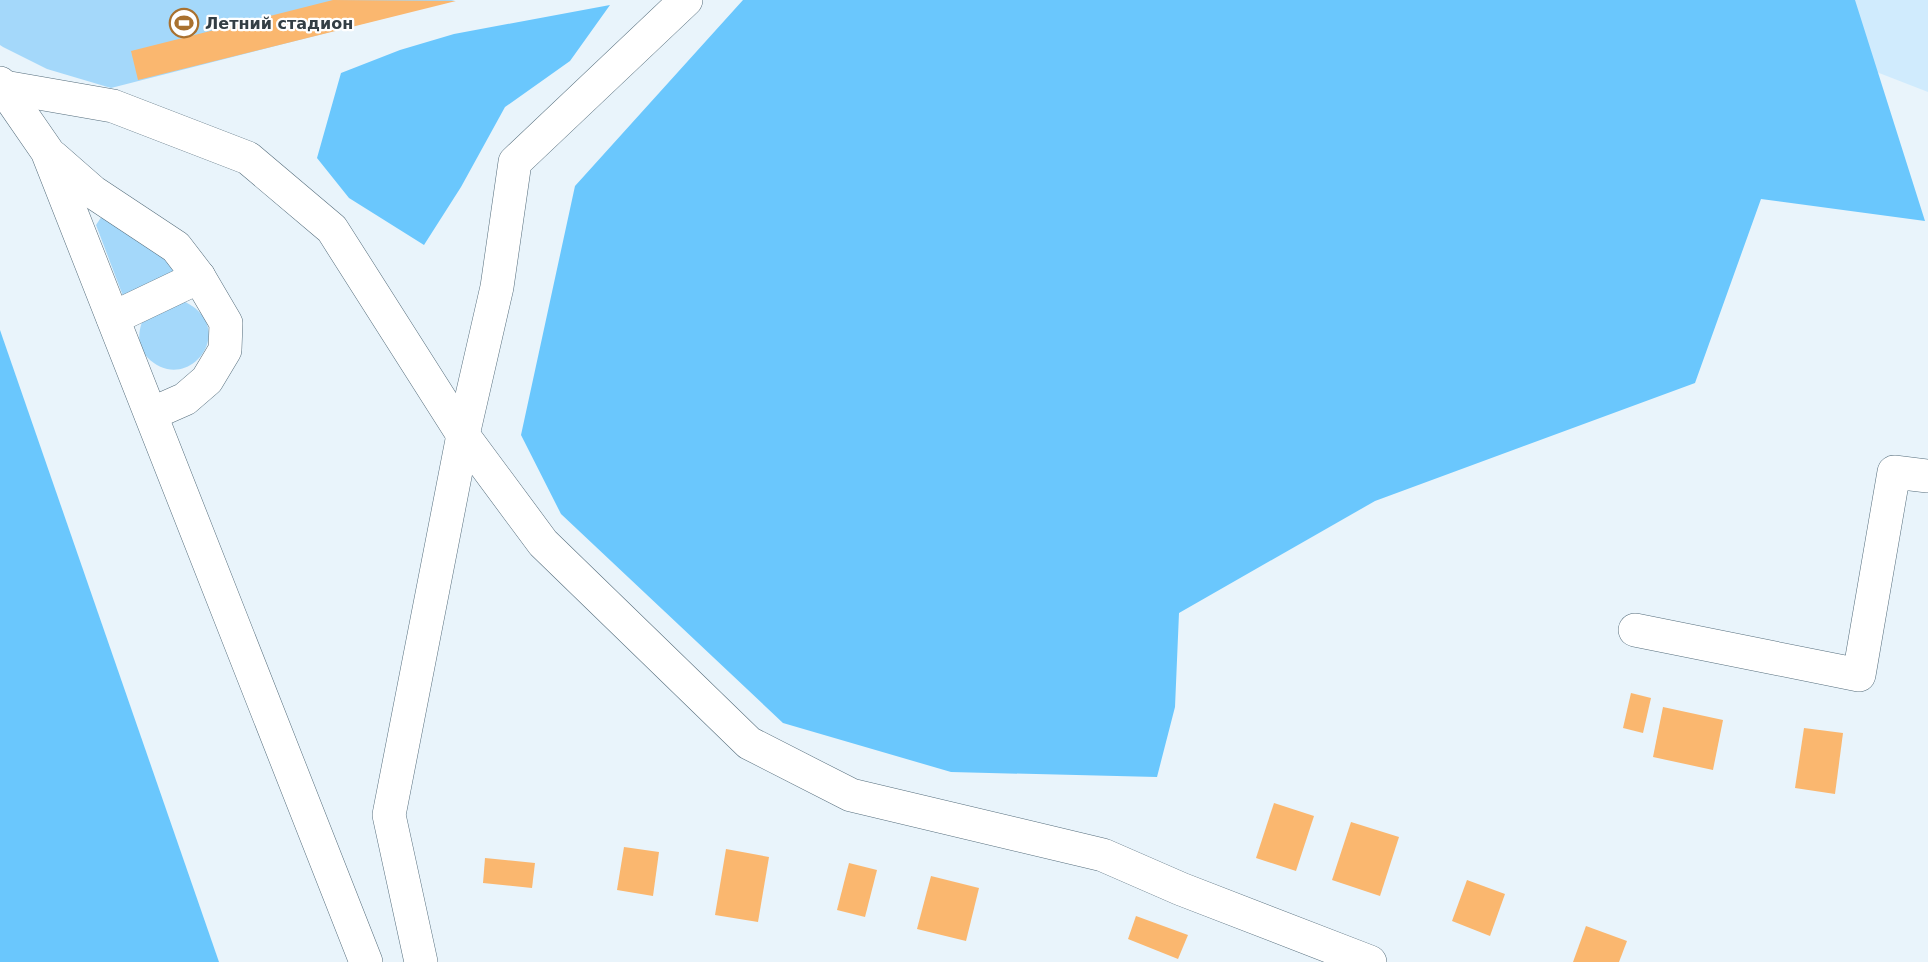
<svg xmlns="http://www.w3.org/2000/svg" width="1928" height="962" viewBox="0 0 1928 962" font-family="'DejaVu Sans',sans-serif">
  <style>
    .built { fill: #d0ebfd }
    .green { fill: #a4d8fa }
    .forest { fill: #6ac7fd }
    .building { fill: #fab76f }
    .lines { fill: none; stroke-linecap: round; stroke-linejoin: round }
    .minor-casing { stroke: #556d7c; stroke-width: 34 }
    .minor { stroke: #fff; stroke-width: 33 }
    .labels { text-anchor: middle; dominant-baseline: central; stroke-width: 4.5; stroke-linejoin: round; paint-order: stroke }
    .poi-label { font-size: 16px; font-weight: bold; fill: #333e44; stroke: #fff; text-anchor: start }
  </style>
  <rect width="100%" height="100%" fill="#e9f4fb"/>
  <path class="built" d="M1691 0H1928V92Z"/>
  <g class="green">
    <path d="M0 0H455L111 88 47 69 3 47 0 45Z"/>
    <path d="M102 216 177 265 181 274 123 296 96 225Z"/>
    <path d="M181 300C243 326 187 399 147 357 135 344 139 328 145 314Z"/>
  </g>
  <g class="forest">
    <path d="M743 0H1855L1925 221 1761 199 1695 383 1375 501 1179 613 1175 707 1157 777 951 772 783 723 561 514 521 435 575 186Z"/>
    <path d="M610 5 570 61 505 107 461 187 424 245 349 198 317 158 341 73 400 50 454 34Z"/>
    <path d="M0 330 219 962H0Z"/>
  </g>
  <g class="building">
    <path d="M333 0 456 1 138 80 131 51Z"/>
    <path d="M1631 693 1651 698 1643 733 1623 728Z"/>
    <path d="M1663 707 1723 720 1713 770 1653 757Z"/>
    <path d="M1804 728 1843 733 1835 794 1795 788Z"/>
    <path d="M1274 803 1314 816 1296 871 1256 858Z"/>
    <path d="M1351 822 1399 837 1380 896 1332 880Z"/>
    <path d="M624 847 659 852 653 896 617 890Z"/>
    <path d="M726 849 769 857 758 922 715 915Z"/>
    <path d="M485 858 535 863 532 888 483 883Z"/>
    <path d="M849 863 877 870 865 917 837 910Z"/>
    <path d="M931 876 979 888 966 941 917 929Z"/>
    <path d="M1467 880 1505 894 1490 936 1452 921Z"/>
    <path d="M1136 916 1188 935 1178 959 1128 939Z"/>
    <path d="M1586 926 1627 941 1619 962H1573Z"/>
  </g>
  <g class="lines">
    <g class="minor-casing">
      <g id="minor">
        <path d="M0 83 47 151 366 962"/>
        <path d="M4 87 113 106 248 158 332 229 463 435 543 543 749 743 851 795 1103 855 1181 889 1370 962"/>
        <path d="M53 157 93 192 176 247 199 277 226 323 225 350 207 380 185 399 151 414"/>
        <path d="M113 318 199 277"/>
        <path d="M1635 630 1859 675 1894 472 1928 476"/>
        <path d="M421 962 389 815 463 435 497 287 515 162 686 0"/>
      </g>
    </g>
    <use href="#minor" class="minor"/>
  </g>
  <defs>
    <g id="stadium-ring" transform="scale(1.5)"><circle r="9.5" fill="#fff" stroke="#a9712f" stroke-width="1.5"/><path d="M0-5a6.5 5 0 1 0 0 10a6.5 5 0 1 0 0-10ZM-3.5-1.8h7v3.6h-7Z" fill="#a9712f"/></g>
  </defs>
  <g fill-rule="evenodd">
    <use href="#stadium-ring" x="184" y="23"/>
  </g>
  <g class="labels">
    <g class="poi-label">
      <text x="205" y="23">Летний стадион</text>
    </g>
  </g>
</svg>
